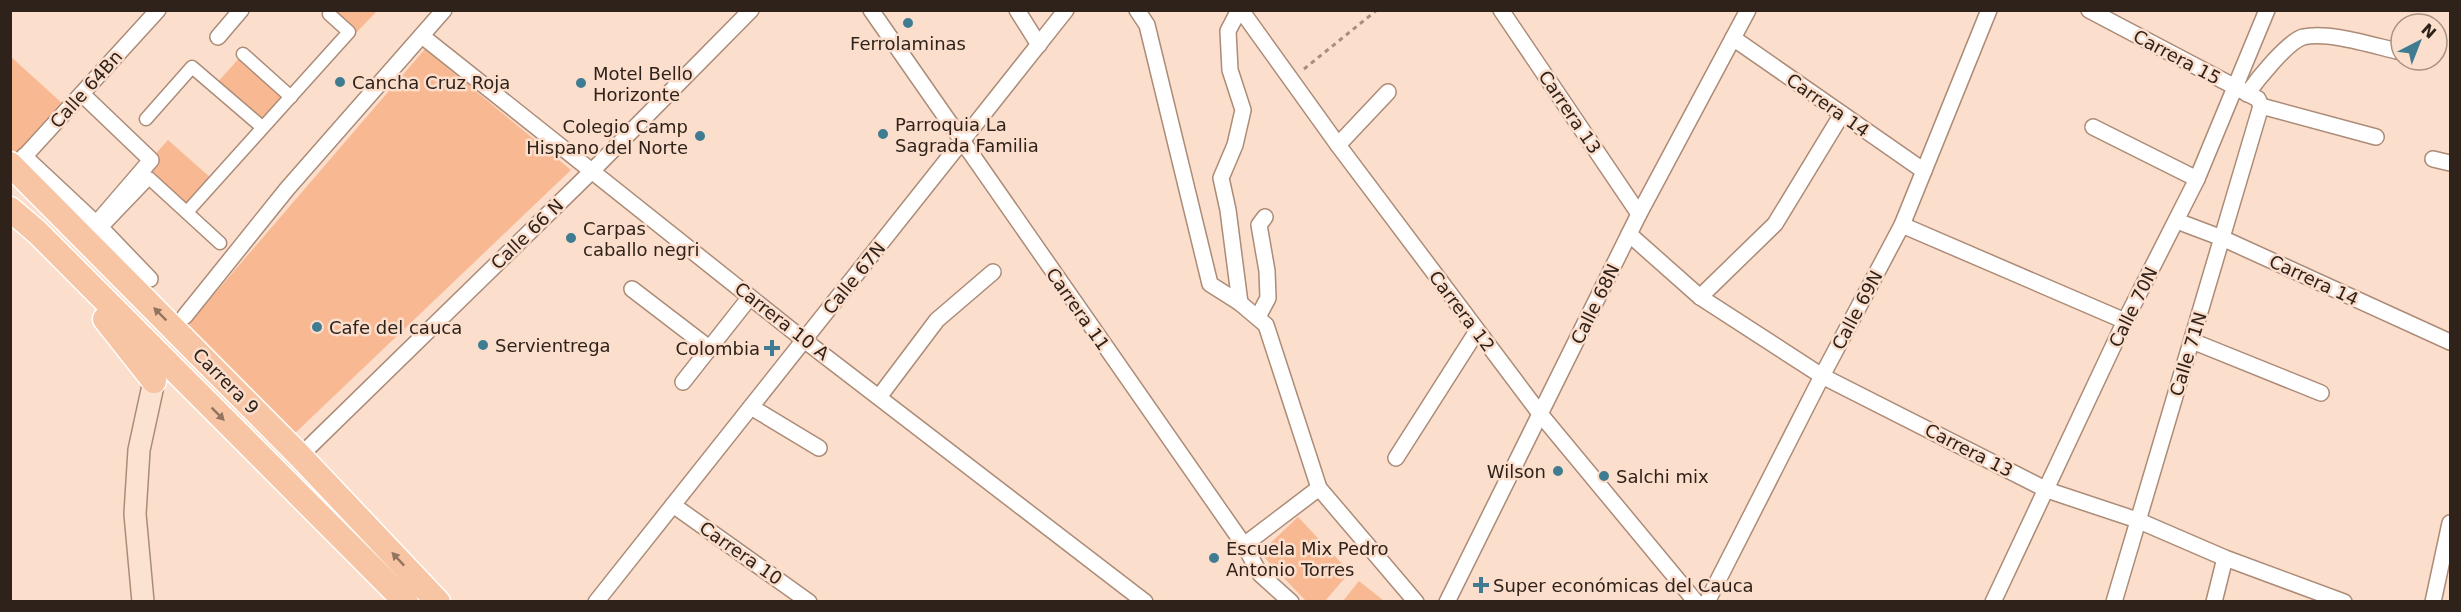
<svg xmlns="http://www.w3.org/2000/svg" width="2461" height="612" viewBox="0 0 2461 612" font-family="'DejaVu Sans',sans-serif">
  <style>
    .green { fill: #f8b992 }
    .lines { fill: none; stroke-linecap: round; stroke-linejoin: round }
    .pedestrian-casing { stroke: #ac8b77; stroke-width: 15 }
    .minor-casing { stroke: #ac8b77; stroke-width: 18 }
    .secondary-casing { stroke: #ac8b77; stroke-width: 24 }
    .primary-casing { stroke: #fff; stroke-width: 27 }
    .path { stroke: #a58e81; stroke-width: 3; stroke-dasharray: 4.5 4.5; stroke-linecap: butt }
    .pedestrian { stroke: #fff; stroke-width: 12 }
    .minor { stroke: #fff; stroke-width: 15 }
    .secondary { stroke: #fbe2d1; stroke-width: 21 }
    .primary { stroke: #f7c5a4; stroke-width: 24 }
    .oneway { fill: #93745f }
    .poi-dot { fill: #3f7c92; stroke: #fbdecc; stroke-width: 2 }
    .labels { text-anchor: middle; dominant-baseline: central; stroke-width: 5; stroke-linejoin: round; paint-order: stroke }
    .poi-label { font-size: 18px; fill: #2f221a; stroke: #fbdecc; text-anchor: start }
    .street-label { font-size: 18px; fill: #2f221a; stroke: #fbdecc }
  </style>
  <rect width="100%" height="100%" fill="#fbdecc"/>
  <g class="green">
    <path d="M329 11H377L355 34Z"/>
    <path d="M425 49 571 170 290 438 185 328Z"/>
    <path d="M10 56 64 105 15 161 10 157Z"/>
    <path d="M241 56 288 97 262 125 216 84Z"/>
    <path d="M168 140 212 179 186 208 143 168Z"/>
    <path d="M1298 517 1350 572 1325 601H1306L1260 553Z"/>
    <path d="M1359 581 1384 601H1343Z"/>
  </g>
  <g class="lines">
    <g class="pedestrian-casing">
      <g id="pedestrian">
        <path d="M243 54 291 97"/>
        <path d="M146 119 192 67 262 127"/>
        <path d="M187 212 349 32 329 14"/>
        <path d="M101 228 149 178 220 243"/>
      </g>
    </g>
    <g class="minor-casing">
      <g id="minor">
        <path d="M871 10 1244 545 1260 574 1291 602"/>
        <path d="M1017 10 1039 45"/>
        <path d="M1137 10 1147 25 1210 284 1240 303 1266 325 1319 488 1416 602"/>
        <path d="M1239 10 1228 31 1230 70 1243 110 1235 145 1221 178 1228 210 1240 303"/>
        <path d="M1241 10 1338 145 1541 415 1696 602"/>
        <path d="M1501 10 1639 214"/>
        <path d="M2089 10 2258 99 2261 106"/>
        <path d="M422 36 804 340 1145 602"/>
        <path d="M218 37 241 10"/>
        <path d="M1733 38 1924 171"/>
        <path d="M82 94 151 160 96 224"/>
        <path d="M2247 94C2257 80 2287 42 2303 37 2330 31 2374 46 2401 52"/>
        <path d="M2261 106 2376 137"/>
        <path d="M2093 127 2197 179"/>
        <path d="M1338 145 1388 92"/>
        <path d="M24 156 101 228 150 279"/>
        <path d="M2433 159 2450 163"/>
        <path d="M14 168 158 10"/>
        <path d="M2177 221 2222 238 2450 342"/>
        <path d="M1902 225 2125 321"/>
        <path d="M1629 234 1700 297 1822 376 2047 490 2137 520 2225 558 2344 602"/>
        <path d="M632 289 709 348"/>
        <path d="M1700 297 1775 224 1842 114"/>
        <path d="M185 316 287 189 444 10"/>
        <path d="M1258 317 1268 298 1267 271 1259 225 1265 217"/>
        <path d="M2192 341 2321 393"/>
        <path d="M683 382 750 297"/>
        <path d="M879 397 937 320 993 272"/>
        <path d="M751 407 819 448"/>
        <path d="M300 456 593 170 751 10"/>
        <path d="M1396 458 1477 331"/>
        <path d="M673 505 809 602"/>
        <path d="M1244 545 1319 488"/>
        <path d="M596 602 1066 10"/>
        <path d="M1447 602 1639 214 1748 10"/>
        <path d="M1707 602 1822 376 1902 225 1989 10"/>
        <path d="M1993 602 2125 321 2197 179 2267 10"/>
        <path d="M2114 602 2261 106"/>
        <path d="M2214 602 2225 558"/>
        <path d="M2433 602 2450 523"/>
      </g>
    </g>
    <g class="secondary-casing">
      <path id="secondary" d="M143 602 135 514 139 450 154 381"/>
    </g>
    <g class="primary-casing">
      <g id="primary">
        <path d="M10 164 300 456 438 602"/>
        <path d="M10 209 37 232 406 602"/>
        <path d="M105 319 154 381"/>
      </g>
    </g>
    <path class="path" d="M1304 69 1377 10"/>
    <use href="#pedestrian" class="pedestrian"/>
    <use href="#minor" class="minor"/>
    <use href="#secondary" class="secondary"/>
    <use href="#primary" class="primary"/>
  </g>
  <defs><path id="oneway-solid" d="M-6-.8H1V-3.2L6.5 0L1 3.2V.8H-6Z" transform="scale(1.5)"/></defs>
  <g class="oneway">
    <use href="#oneway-solid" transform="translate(160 314) rotate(-135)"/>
    <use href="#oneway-solid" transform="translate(218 414) rotate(45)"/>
    <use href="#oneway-solid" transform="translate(398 559) rotate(-133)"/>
  </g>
  <g class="poi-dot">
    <circle cx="908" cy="23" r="6"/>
    <circle cx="340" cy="82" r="6"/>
    <circle cx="581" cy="83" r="6"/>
    <circle cx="883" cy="134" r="6"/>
    <circle cx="700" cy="136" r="6"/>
    <circle cx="571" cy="238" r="6"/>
    <circle cx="317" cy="327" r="6"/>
    <circle cx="483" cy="345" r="6"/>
    <path d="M769 339h6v6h6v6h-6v6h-6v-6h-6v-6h6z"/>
    <circle cx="1558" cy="471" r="6"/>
    <circle cx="1604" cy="476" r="6"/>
    <circle cx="1214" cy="558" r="6"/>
    <path d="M1478 576h6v6h6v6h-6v6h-6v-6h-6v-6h6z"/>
  </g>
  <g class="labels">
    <g class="poi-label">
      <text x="908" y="43" text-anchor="middle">Ferrolaminas</text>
      <text x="593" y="73">Motel Bello<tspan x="593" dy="21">Horizonte</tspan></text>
      <text x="352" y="82">Cancha Cruz Roja</text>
      <text x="895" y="124">Parroquia La<tspan x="895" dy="21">Sagrada Familia</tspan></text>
      <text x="688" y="126" text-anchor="end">Colegio Camp<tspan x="688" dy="21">Hispano del Norte</tspan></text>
      <text x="583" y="228">Carpas<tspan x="583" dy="21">caballo negri</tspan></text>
      <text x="329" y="327">Cafe del cauca</text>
      <text x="495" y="345">Servientrega</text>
      <text x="760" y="348" text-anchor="end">Colombia</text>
      <text x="1546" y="471" text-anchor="end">Wilson</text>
      <text x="1616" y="476">Salchi mix</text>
      <text x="1226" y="548">Escuela Mix Pedro<tspan x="1226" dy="21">Antonio Torres</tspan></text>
      <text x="1493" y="585">Super económicas del Cauca</text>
    </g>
    <g class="street-label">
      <text transform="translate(2177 57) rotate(28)">Carrera 15</text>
      <text transform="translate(86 89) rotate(-48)">Calle 64Bn</text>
      <text transform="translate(1828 105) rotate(35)">Carrera 14</text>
      <text transform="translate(1570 112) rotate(56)">Carrera 13</text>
      <text transform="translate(527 234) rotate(-44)">Calle 66 N</text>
      <text transform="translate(854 278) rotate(-51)">Calle 67N</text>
      <text transform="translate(2314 280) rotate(25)">Carrera 14</text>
      <text transform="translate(1595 304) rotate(-64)">Calle 68N</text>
      <text transform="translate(2133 307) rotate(-64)">Calle 70N</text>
      <text transform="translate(1078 309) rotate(55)">Carrera 11</text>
      <text transform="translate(1857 310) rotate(-62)">Calle 69N</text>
      <text transform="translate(1462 311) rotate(53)">Carrera 12</text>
      <text transform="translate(782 321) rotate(38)">Carrera 10 A</text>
      <text transform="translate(2188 354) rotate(-73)">Calle 71N</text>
      <text transform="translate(226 381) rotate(45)">Carrera 9</text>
      <text transform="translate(1969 450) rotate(27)">Carrera 13</text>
      <text transform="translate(741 553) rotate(35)">Carrera 10</text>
    </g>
  </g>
  <rect width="2461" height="612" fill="none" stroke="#2f221a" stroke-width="24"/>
  <g transform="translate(2419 42) rotate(42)"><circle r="28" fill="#fbdecc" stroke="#a99385" stroke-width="1.5"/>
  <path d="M0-4.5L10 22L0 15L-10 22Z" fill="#3f7c92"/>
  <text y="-9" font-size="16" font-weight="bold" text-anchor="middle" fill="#2f221a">N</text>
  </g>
</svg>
